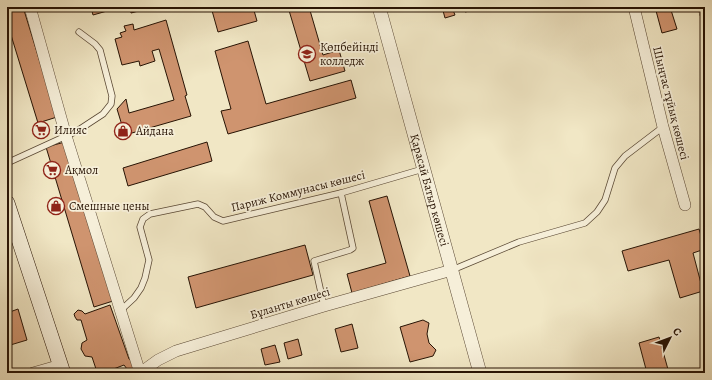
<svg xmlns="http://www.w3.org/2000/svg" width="712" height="380" viewBox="0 0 712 380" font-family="Alegreya,serif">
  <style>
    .building { fill: #cf946f; stroke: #271304 }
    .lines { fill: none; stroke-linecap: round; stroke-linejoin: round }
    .service-casing { stroke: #5a4834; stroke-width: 7 }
    .minor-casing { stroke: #5a4834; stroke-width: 12 }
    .tertiary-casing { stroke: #5a4834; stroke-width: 14 }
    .secondary-casing { stroke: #271304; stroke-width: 16 }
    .service { stroke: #f6efd9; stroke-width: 5.5 }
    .minor { stroke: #f6efd9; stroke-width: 11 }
    .tertiary { stroke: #f6efd9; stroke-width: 13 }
    .secondary { stroke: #f6efd9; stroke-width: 15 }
    .labels { text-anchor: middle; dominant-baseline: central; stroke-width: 3.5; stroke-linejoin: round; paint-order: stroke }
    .poi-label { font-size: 12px; fill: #271304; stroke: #f6efd9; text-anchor: start }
    .street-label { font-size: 12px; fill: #271304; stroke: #f6efd9 }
  </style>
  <rect width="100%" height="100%" fill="#f1e7c5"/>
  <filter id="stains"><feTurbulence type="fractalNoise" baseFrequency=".005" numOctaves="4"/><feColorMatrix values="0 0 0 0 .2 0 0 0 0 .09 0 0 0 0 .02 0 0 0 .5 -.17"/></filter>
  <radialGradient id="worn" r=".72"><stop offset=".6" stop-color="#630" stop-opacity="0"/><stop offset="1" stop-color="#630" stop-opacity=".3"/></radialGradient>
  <g class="building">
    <path d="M7 7H23L57 117 38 123 7 22Z"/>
    <path d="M91 7H121L93 15Z"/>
    <path d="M130 7H154L131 13Z"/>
    <path d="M211 7H253L257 21 218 32Z"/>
    <path d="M288 7H309L323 55 339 50 345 71 310 81Z"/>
    <path d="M442 7H463L453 10 455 15 445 18Z"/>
    <path d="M464 7H474L475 10 465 12Z"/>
    <path d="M655 7H670L677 29 662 33Z"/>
    <path d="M166 20 187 95 185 96 191 116 125 135 117 109 126 99 129 113 174 100 159 49 152 51 155 61 140 66 139 61 122 65 115 39 122 37 120 33 126 31 124 26 133 24 134 30Z"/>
    <path d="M248 41 266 104 351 80 356 98 228 134 221 111 231 109 215 51Z"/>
    <path d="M65 142 113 301 94 307 46 147Z"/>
    <path d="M207 142 212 161 128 186 123 168Z"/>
    <path d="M387 196 410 276 352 293 347 274 386 263 369 201Z"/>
    <path d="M699 229 705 249 693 253 703 291 680 298 669 260 628 271 622 251Z"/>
    <path d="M305 245 313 275 196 308 188 277Z"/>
    <path d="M7 275 11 289 7 290Z"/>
    <path d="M110 305 129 359 132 360 134 368 130 370 127 369 124 365 103 373H92V372L96 369 92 357 85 356 81 349 82 343 87 340 81 320H77L75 317 74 314 78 310 82 311 85 314Z"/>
    <path d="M18 309 27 340 7 346V313Z"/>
    <path d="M423 320 429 323 427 334 429 343 436 350 433 356 410 362 400 327Z"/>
    <path d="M352 324 358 348 341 352 335 329Z"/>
    <path d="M659 337 669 373H647L639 343Z"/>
    <path d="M298 339 302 355 288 359 284 343Z"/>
    <path d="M275 345 280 362 265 365 261 349Z"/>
  </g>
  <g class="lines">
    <g class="service-casing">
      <g id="service">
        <path d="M7 163 77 131 103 114 111 104 112 96 100 50 95 44 79 32"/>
        <path d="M452 270 519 242 585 223 597 212 605 200 615 168 625 156 663 127"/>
        <path d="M324 306 314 261 350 250 353 248 341 193"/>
        <path d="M121 310 134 298 141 288 145 278 149 260 140 227 143 219 150 214 198 204 205 207 214 217 223 221 341 193 423 169"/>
      </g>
    </g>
    <g class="minor-casing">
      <g id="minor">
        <path d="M30 7 66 136 140 373"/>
        <path d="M634 7 663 127 685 205"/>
        <path d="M704 7 705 13"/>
        <path d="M33 373 61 365"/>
        <path d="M140 373 158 360 176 351 324 306 452 270"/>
      </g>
    </g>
    <g class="tertiary-casing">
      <g id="tertiary">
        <path id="s1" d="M379 7 480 373"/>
      </g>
    </g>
    <g class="secondary-casing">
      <path id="secondary" d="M7 203 63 373"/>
    </g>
    <use href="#service" class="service"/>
    <use href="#minor" class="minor"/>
    <use href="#tertiary" class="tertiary"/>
    <use href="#secondary" class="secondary"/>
  </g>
  <defs>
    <g id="university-ring" transform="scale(0.9)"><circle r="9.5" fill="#f6efd9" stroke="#8f2418" stroke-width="1.5"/><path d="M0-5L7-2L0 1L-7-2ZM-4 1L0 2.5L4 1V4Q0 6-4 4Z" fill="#8f2418"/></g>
    <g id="supermarket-ring" transform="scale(0.9)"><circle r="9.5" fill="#f6efd9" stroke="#8f2418" stroke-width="1.5"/><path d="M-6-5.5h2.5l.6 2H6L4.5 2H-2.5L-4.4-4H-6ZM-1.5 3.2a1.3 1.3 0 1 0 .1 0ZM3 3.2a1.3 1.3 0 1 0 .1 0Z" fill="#8f2418"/></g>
    <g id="shop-ring" transform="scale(0.9)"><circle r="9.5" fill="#f6efd9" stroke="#8f2418" stroke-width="1.5"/><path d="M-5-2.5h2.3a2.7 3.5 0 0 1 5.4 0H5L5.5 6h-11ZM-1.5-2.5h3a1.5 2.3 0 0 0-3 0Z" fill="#8f2418"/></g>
  </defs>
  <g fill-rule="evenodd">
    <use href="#university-ring" x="307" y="54"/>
    <use href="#supermarket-ring" x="41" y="130"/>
    <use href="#shop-ring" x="123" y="131"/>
    <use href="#supermarket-ring" x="52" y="170"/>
    <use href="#shop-ring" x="56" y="206"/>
  </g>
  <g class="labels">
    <g class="poi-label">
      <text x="320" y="47">Көпбейінді<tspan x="320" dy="14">колледж</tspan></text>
      <text x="54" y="130">Илияс</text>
      <text x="136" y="131">Айдана</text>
      <text x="65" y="170">Ақмол</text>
      <text x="69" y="206">Смешные цены</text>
    </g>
    <g class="street-label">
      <text transform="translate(671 103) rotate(76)">Шыңтас тұйық көшесі</text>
      <text stroke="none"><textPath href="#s1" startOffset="190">Қарасай Батыр көшесі</textPath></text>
      <text transform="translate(298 191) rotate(-14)">Париж Коммунасы көшесі</text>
      <text transform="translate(290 303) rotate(-17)">Бұланты көшесі</text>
    </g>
  </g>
  <rect width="712" height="380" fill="none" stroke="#f1e7c5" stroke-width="24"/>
  <rect x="8" y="8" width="696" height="364" fill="none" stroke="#271304" stroke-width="2"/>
  <rect x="12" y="12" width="688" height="356" fill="none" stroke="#271304"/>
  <g transform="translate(670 338) rotate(48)" stroke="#f6efd9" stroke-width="3" paint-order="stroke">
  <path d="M0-3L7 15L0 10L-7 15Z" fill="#271304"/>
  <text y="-6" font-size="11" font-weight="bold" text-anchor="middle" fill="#271304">С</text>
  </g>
  <rect width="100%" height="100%" filter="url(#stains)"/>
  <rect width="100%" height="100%" fill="url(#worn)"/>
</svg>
